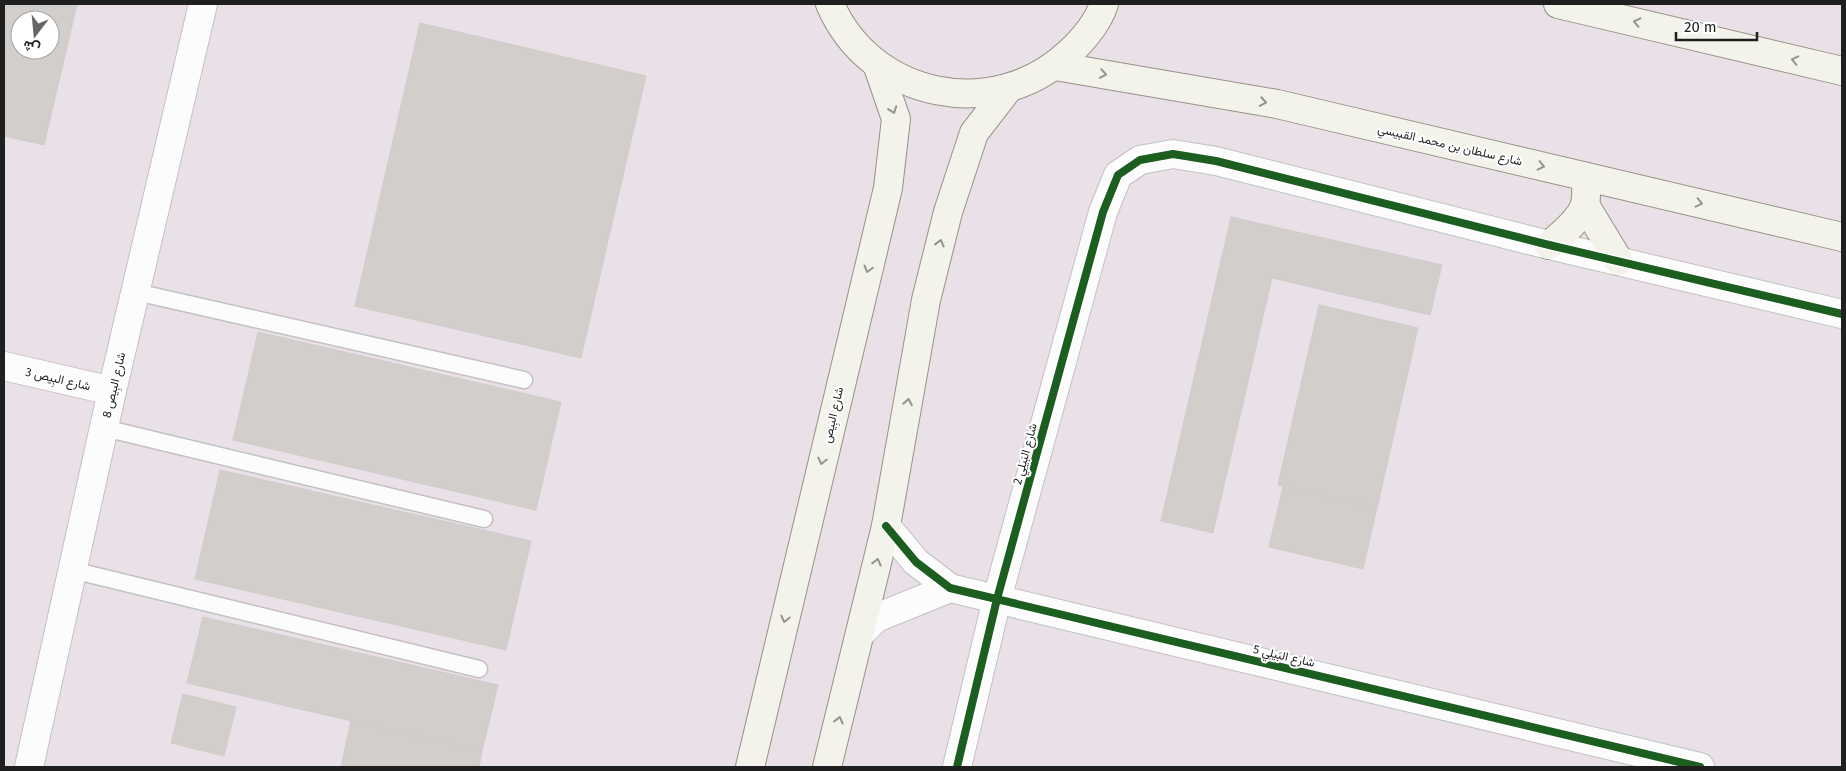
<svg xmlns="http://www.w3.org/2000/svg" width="1846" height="771" viewBox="0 0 1846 771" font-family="'Fira Sans',Vazirmatn,sans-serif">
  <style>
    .industrial { fill: #eae0e8; fill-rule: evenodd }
    .building { fill: #d2cecc; stroke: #d0ccc9; fill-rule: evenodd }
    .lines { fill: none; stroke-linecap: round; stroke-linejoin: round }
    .lane-casing { stroke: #c3c1c0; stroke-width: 19 }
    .street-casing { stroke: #c3c1c0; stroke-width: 30 }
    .secondary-casing { stroke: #969381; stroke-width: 30 }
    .lane { stroke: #fcfcfc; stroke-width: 16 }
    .street { stroke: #fcfcfc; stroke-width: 28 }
    .secondary { stroke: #f3f2eb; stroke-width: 28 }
    .cycleway-casing { stroke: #fff; stroke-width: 11 }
    .cycleway { stroke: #1b5e20; stroke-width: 8 }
    .oneway { stroke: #94938f }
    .labels { text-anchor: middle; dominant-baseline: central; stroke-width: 4; stroke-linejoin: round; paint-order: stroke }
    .street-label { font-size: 12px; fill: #1f1f1f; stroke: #fff }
  </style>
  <rect width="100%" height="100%" fill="#edeae8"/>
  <path class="industrial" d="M4 4H1842V767H4ZM20 20H50V50H20Z"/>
  <g class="building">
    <path d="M4 4H77L44 145 4 136ZM20 20H50V50H20Z"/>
    <path d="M420 23 646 76 581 358 355 306Z"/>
    <path d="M1231 217 1442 265 1430 315 1272 278 1213 533 1161 521Z"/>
    <path d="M1319 305 1418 328 1377 508 1278 485Z"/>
    <path d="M258 332 561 402 536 510 233 440Z"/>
    <path d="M220 470 531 541 506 650 195 579Z"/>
    <path d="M1283 487 1377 508 1363 569 1269 547Z"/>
    <path d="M203 617 498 685 482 751 187 683Z"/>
    <path d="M183 694 236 707 224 756 171 743Z"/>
    <path d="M351 721 482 751 479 767H341Z"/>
  </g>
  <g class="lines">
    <g class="lane-casing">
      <g id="lane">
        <path d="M136 292 524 380"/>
        <path d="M104 428 484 519"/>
        <path d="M72 570 479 669"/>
      </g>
    </g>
    <g class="street-casing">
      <g id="street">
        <path d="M4 366 112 391"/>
        <path d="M886 526 916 562 950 588 1700 767"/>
        <path d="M860 634 876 618 950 588"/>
        <path d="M29 767 112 391 203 4"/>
        <path d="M957 767 997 599 1103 212 1118 175 1140 160 1173 154 1216 161 1549 245 1842 314"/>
      </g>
    </g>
    <g class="secondary-casing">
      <g id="secondary">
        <path d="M830 4C871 99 994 123 1069 53 1083 40 1098 22 1104 4"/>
        <path d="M1558 4 1842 71"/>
        <path d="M1055 66 1277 104 1842 237"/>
        <path d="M1585 205 1619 261"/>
        <path d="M1549 245C1560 236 1581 219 1585 204 1587 196 1586 185 1586 177"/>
        <path d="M750 767 888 188 896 119 877 64"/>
        <path d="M827 767 886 526 926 300 948 212 974 133 1008 89"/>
      </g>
    </g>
    <use href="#lane" class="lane"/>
    <use href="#street" class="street"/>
    <use href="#secondary" class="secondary"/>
    <g class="cycleway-casing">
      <g id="cycleway">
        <path d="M886 526 916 562 950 588 1700 767"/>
        <path d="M957 767 997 599 1103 212 1118 175 1140 160 1173 154 1216 161 1549 245 1842 314"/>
      </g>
    </g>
    <use href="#cycleway" class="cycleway"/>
  </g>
  <defs><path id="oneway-chevron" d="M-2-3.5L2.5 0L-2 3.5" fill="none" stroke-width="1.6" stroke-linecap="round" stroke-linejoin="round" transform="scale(1.25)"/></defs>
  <g class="oneway">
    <use href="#oneway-chevron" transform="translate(1637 22) rotate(-167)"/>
    <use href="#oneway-chevron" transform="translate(1795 60) rotate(-167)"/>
    <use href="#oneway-chevron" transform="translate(1103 74) rotate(10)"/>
    <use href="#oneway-chevron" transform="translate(1263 102) rotate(10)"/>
    <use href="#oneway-chevron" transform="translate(893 110) rotate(70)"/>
    <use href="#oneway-chevron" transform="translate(1541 166) rotate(13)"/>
    <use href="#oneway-chevron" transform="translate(1699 203) rotate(13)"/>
    <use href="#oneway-chevron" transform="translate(940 243) rotate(-76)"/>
    <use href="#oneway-chevron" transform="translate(868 269) rotate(105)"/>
    <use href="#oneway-chevron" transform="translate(908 402) rotate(-80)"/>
    <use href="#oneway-chevron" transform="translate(822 461) rotate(103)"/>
    <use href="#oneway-chevron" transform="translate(877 562) rotate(-76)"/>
    <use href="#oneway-chevron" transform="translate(785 619) rotate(103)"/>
    <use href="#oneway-chevron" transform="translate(839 720) rotate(-76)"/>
  </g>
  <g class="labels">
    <g class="street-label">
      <text transform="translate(1450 145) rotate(13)">شارع سلطان بن محمد القبيسي</text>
      <text transform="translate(58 379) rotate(13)">شارع البِيص 3</text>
      <text transform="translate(114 385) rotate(-77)">شارع البِيص 8</text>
      <text transform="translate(833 415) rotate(-77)">شارع البِيص</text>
      <text transform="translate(1025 454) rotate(-75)">شارع البَيلِي 2</text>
      <text transform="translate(1284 656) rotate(13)">شارع البَيلِي 5</text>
    </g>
  </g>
  <rect width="1846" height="771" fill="none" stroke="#1f1f1f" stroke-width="10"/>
  <g transform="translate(35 35) rotate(196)"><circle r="24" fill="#ffffff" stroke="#a5a5a5"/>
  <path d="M0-4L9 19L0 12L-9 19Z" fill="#676665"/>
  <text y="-8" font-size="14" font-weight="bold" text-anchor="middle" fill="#1f1f1f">ش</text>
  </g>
  <path d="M1676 32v8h81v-8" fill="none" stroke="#1f1f1f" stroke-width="2.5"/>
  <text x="1684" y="32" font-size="15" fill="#1f1f1f" stroke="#ffffff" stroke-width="4" paint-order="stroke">20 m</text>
</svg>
